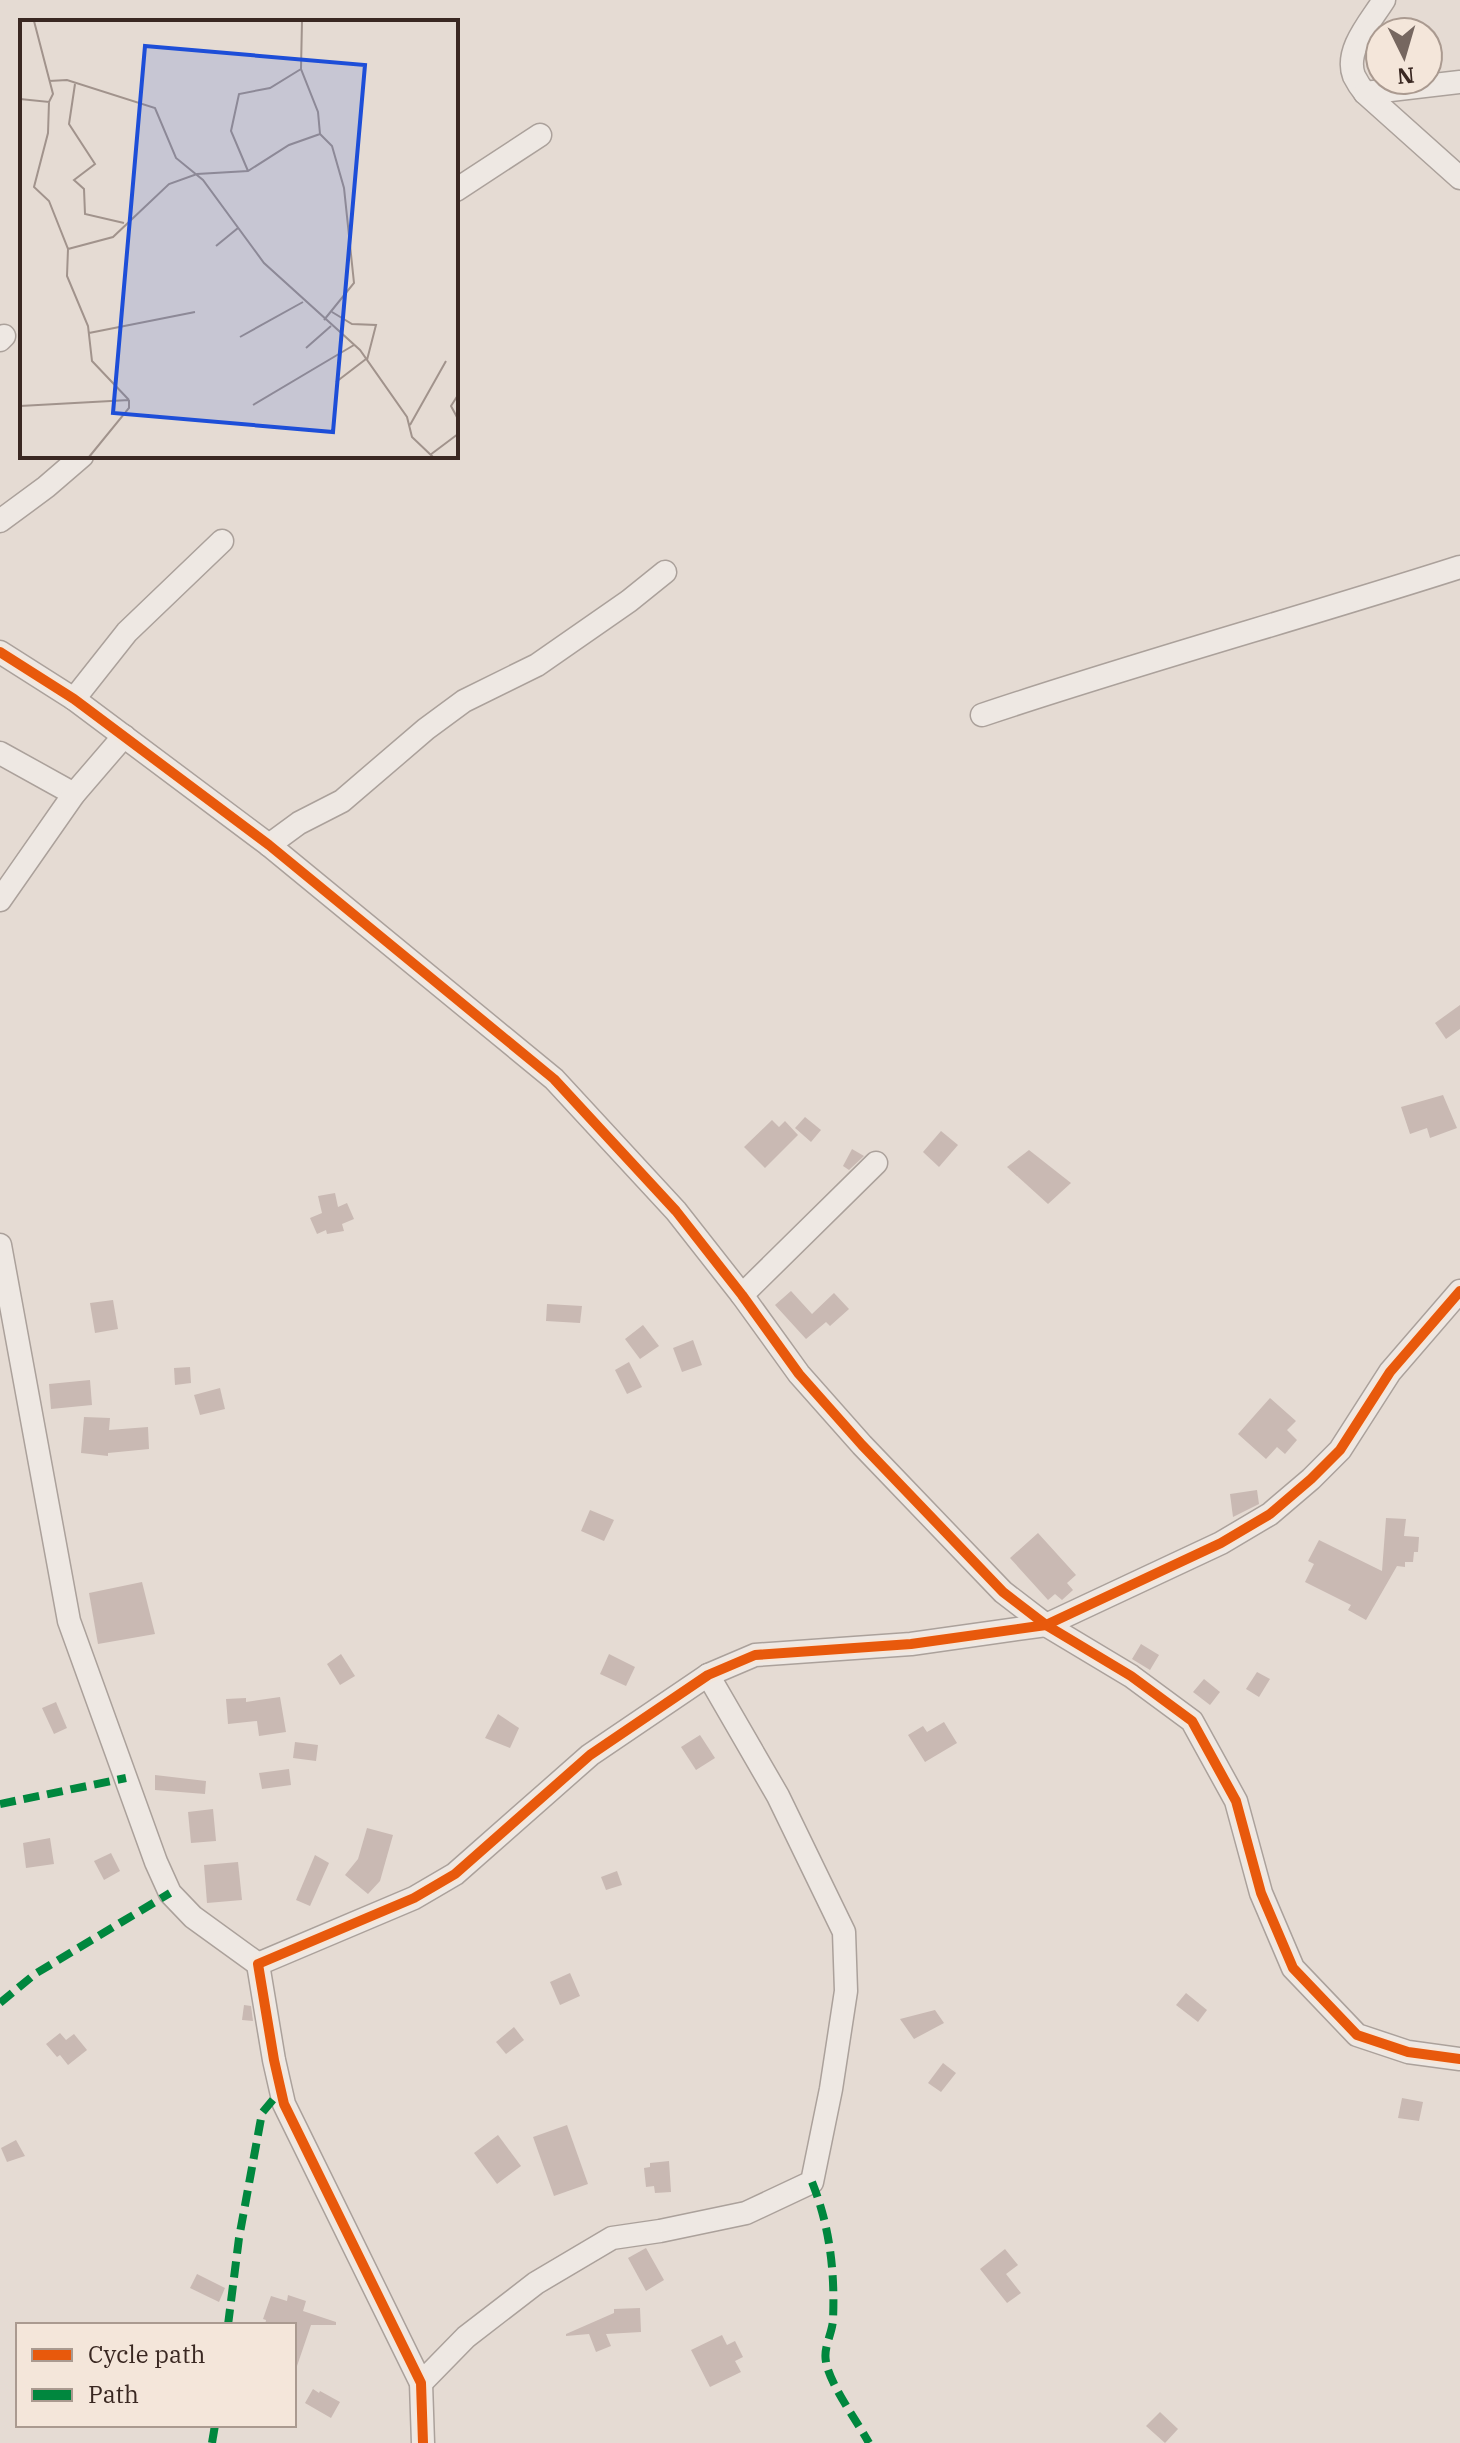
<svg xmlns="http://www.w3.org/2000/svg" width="1460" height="2443" viewBox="0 0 1460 2443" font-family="'IBM Plex Serif',serif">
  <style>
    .building { fill: #c9b9b3 }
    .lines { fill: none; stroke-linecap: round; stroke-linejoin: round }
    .street-casing { stroke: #aba19b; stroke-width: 25 }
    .street { stroke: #eee8e3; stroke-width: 22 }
    .quiet { stroke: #00873e; stroke-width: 8; stroke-dasharray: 16 8; stroke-linecap: butt }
    .cycleway-casing { stroke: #f4e6da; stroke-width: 15 }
    .cycleway { stroke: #e8590c; stroke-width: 10 }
    .inset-road { fill: none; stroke: #a1938c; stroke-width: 2 }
    .view { fill: #1d4ed8; fill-opacity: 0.15; stroke: #1d4ed8; stroke-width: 4 }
    .inset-edge { fill: none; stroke: #3a2822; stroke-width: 4 }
  </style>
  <rect width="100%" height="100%" fill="#e5dbd3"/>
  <g class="building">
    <path d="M1460 1005V1029L1446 1039 1435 1023Z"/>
    <path d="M1443 1095 1457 1128 1430 1138 1427 1128 1410 1134 1401 1107Z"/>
    <path d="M805 1117 821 1130 811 1142 795 1128Z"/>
    <path d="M772 1120 779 1127 785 1121 798 1135 765 1168 744 1147Z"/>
    <path d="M941 1131 958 1145 939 1167 923 1152Z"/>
    <path d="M852 1149 864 1156 849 1170 843 1166Z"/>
    <path d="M1029 1150 1071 1183 1048 1204 1007 1167Z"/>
    <path d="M335 1193 338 1207 347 1203 354 1219 342 1224 344 1231 327 1234 326 1230 317 1234 310 1218 322 1213 318 1196Z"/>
    <path d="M791 1291 812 1314 834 1293 849 1309 830 1326 826 1322 806 1339 775 1305Z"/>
    <path d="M113 1300 118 1329 95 1333 90 1303Z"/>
    <path d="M547 1304 582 1306 580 1323 546 1321Z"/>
    <path d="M643 1325 659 1346 640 1359 625 1339Z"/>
    <path d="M693 1340 702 1365 682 1372 673 1348Z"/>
    <path d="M629 1362 642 1387 627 1394 615 1370Z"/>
    <path d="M190 1367 191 1383 175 1385 174 1368Z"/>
    <path d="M90 1380 92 1405 51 1409 49 1384Z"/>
    <path d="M220 1388 225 1409 200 1415 194 1395Z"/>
    <path d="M1270 1398 1296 1421 1287 1430 1297 1440 1285 1454 1277 1447 1266 1459 1238 1434Z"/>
    <path d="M84 1417 110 1418 109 1430 148 1427 149 1449 108 1453V1456L81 1453Z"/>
    <path d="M1257 1490 1259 1504 1233 1517 1230 1494Z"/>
    <path d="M590 1510 614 1520 604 1541 581 1531Z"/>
    <path d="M1386 1518 1406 1519 1404 1536 1419 1537 1418 1552H1414L1413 1562H1405V1567L1397 1566 1366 1620 1348 1610 1351 1605 1305 1582 1314 1564 1308 1561 1319 1540 1382 1571Z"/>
    <path d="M1038 1533 1076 1575 1067 1583 1073 1590 1062 1600 1055 1594 1048 1600 1010 1558Z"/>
    <path d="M142 1582 155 1634 98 1644 89 1593Z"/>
    <path d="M1141 1644 1159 1655 1150 1670 1132 1659Z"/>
    <path d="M341 1654 355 1676 340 1685 327 1664Z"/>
    <path d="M609 1654 635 1667 626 1686 600 1674Z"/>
    <path d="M1257 1672 1270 1679 1259 1697 1246 1689Z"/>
    <path d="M1204 1679 1220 1692 1210 1705 1193 1692Z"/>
    <path d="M280 1697 286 1732 259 1736 257 1721 228 1724 226 1699 246 1698V1702Z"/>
    <path d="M56 1702 67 1728 54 1734 42 1708Z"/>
    <path d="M498 1714 519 1728 510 1748 485 1738Z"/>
    <path d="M944 1722 957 1743 925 1762 908 1735 923 1726 927 1732Z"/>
    <path d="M700 1735 715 1758 696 1770 681 1747Z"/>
    <path d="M295 1742 318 1745 316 1761 293 1758Z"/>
    <path d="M289 1769 291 1785 262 1789 259 1773Z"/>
    <path d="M155 1775 206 1781 205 1794 155 1790Z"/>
    <path d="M213 1809 216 1841 191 1843 188 1812Z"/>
    <path d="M367 1828 393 1835 380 1881 368 1894 345 1875 358 1859Z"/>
    <path d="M50 1838 54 1864 26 1868 23 1843Z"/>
    <path d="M111 1853 120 1871 104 1880 94 1861Z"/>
    <path d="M315 1855 329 1863 310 1906 296 1900Z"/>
    <path d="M238 1862 242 1900 207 1903 204 1865Z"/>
    <path d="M617 1871 622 1885 606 1890 601 1877Z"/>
    <path d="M570 1973 580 1996 560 2005 550 1982Z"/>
    <path d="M1186 1993 1207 2010 1198 2022 1176 2005Z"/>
    <path d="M244 2005 251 2006 253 2021 242 2020Z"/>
    <path d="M935 2010 944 2023 914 2039 900 2019Z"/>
    <path d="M514 2027 524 2040 506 2054 496 2042Z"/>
    <path d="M60 2033 66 2040 74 2034 87 2050 68 2065 60 2055 57 2057 46 2044Z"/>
    <path d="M943 2063 956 2073 941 2092 928 2083Z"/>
    <path d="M1402 2098 1423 2102 1419 2121 1398 2118Z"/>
    <path d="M567 2125 588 2184 554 2196 533 2137Z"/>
    <path d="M498 2135 521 2166 497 2184 474 2153Z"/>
    <path d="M16 2140 25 2156 7 2162 1 2148Z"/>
    <path d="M669 2161 671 2192 655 2193 654 2186 646 2187 644 2168 650 2167V2163Z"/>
    <path d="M646 2248 664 2280 646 2291 628 2258Z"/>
    <path d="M1005 2249 1018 2265 1006 2274 1021 2293 1007 2303 980 2269Z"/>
    <path d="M197 2274 225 2288 219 2302 190 2288Z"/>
    <path d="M288 2295 306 2301 303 2311 336 2322V2325H311L297 2366 294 2365V2325H265L266 2320 263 2319 271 2296 287 2301Z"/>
    <path d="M640 2308 641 2332 606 2334 611 2346 596 2352 589 2334 566 2336V2334L614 2313V2309Z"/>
    <path d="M722 2335 727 2345 735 2341 743 2357 735 2361 741 2372 710 2387 691 2350Z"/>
    <path d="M313 2389 319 2393 320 2391 340 2402 331 2418 305 2403Z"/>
    <path d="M1160 2412 1178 2429 1165 2443 1146 2426Z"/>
  </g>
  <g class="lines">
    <g class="street-casing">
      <g id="street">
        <path d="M1384 0C1371 21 1344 50 1354 76 1357 82 1361 88 1365 93L1460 178"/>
        <path d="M1365 93 1460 82"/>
        <path d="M456 190 540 135"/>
        <path d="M0 340 4 336"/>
        <path d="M0 521 46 487 82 456"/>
        <path d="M0 652 74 699 269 845 554 1079 676 1211 742 1295 799 1374 862 1445 1003 1592 1046 1625 1131 1676 1192 1721 1236 1801 1261 1893 1293 1968 1357 2035 1408 2052 1460 2059"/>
        <path d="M74 699 127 632 222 541"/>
        <path d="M982 715C1140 662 1301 618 1460 567"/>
        <path d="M0 753 74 794"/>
        <path d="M269 845 299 823 342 801 426 729 464 701 537 665 629 601 665 572"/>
        <path d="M0 900 74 794 124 736"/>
        <path d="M0 1245 69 1621 156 1862 170 1893 193 1917 258 1964"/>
        <path d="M742 1295 876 1163"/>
        <path d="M421 2383 466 2337 536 2283 612 2238 660 2231 746 2213 812 2182 831 2089 846 1991 844 1932 778 1796 708 1675"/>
        <path d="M423 2443 421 2383 284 2104 274 2060 258 1964 414 1898 455 1874 590 1755 708 1675 755 1655 911 1644 1046 1625 1221 1543 1270 1514 1311 1479 1340 1450 1390 1372 1460 1291"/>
      </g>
    </g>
    <use href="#street" class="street"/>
    <g class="quiet">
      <path d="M0 1804 126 1778"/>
      <path d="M0 2003 35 1974 170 1893"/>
      <path d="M812 2182C830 2227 835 2272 833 2320 832 2335 823 2347 826 2362 830 2385 857 2421 869 2443"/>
      <path d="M228 2325 239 2238 262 2113 281 2090"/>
      <path d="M212 2443 215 2425"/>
    </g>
    <g class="cycleway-casing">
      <g id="cycleway">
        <path d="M0 652 74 699 269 845 554 1079 676 1211 742 1295 799 1374 862 1445 1003 1592 1046 1625 1131 1676 1192 1721 1236 1801 1261 1893 1293 1968 1357 2035 1408 2052 1460 2059"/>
        <path d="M423 2443 421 2383 284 2104 274 2060 258 1964 414 1898 455 1874 590 1755 708 1675 755 1655 911 1644 1046 1625 1221 1543 1270 1514 1311 1479 1340 1450 1390 1372 1460 1291"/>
      </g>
    </g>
    <use href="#cycleway" class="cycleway"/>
  </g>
  <g transform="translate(20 20)">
    <rect width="438" height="438" fill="#e5dbd3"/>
    <path class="inset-road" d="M29 61 47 60 135 88 156 138 183 160 244 243 340 330 387 397 392 417 413 437M55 64 49 104 75 144 54 160 64 169 65 194 104 203M0 79 29 82 33 74 14 1M29 82 28 113 14 167 29 181 48 229 47 256 68 306 72 341 109 380M300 114 312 126 324 168 334 263 304 300M228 151 211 111 219 74 250 68 281 49M196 226 218 208M48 229 93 217 149 164 177 154 228 151 269 125 300 114 298 92 281 49 282 1M312 292 332 304 356 305 347 340M69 313 175 292M220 317 283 282M286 328 311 306M316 362 346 339M438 375 431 386 438 399M233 385 334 325M0 386 109 380M390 405 426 341M410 435 438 414M69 437 109 388V380"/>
    <path class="view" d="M125 26 345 45 313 412 93 393Z"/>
    <rect width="438" height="438" class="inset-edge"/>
  </g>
  <rect x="16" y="2323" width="280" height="104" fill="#f4e6da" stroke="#aa9a90" stroke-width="2"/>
  <rect x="32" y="2349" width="40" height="12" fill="#e8590c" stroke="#aa9a90" stroke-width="2"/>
  <text x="88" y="2363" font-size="24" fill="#3a2822">Cycle path</text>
  <rect x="32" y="2389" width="40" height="12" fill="#00873e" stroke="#aa9a90" stroke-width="2"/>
  <text x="88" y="2403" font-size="24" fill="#3a2822">Path</text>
  <g transform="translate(1404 56) rotate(175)"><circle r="38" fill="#f4e6da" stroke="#aa9a90" stroke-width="2"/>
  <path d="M0-6L14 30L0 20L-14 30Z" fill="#766760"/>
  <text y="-12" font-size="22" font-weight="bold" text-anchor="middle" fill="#3a2822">N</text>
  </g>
</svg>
